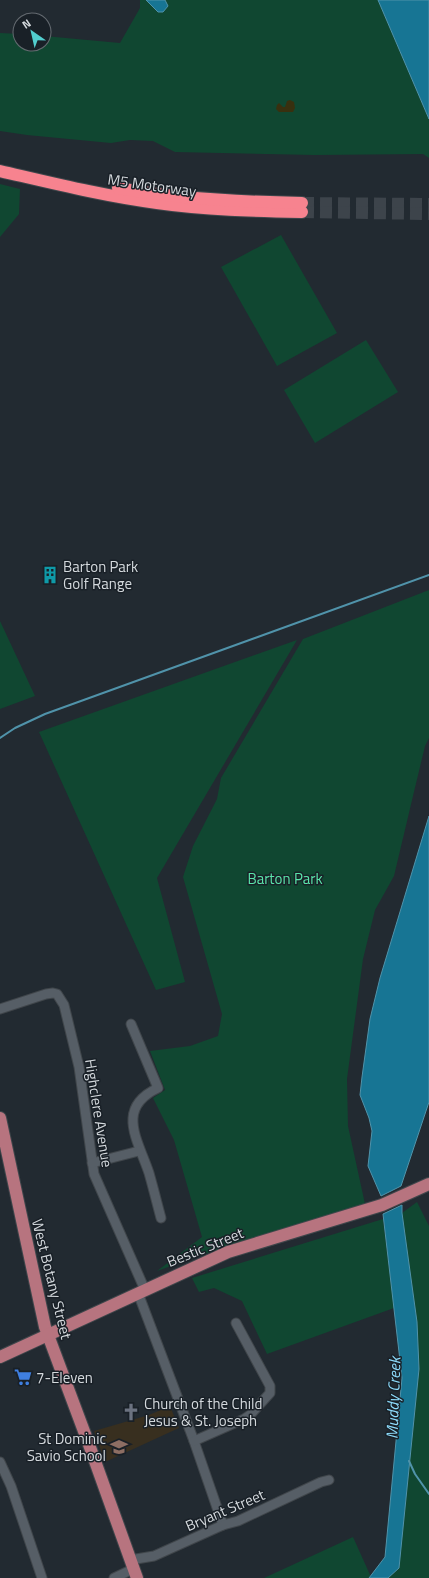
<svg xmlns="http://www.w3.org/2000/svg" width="429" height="1578" viewBox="0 0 429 1578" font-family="'Titillium Web',sans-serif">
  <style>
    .education { fill: #382f1f }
    .green { fill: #104731 }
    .sand { fill: #38300f }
    .water { fill: #177594; stroke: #5093aa }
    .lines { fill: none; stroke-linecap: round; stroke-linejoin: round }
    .stream { stroke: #5093aa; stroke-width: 2 }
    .highway-tunnel { stroke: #3d444b; stroke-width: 12; stroke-dasharray: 12 6; stroke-linecap: butt }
    .minor-casing { stroke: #40464b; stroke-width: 11 }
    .major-casing { stroke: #40464b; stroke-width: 14 }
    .highway-casing { stroke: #40464b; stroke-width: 14 }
    .minor { stroke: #565e66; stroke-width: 9 }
    .major { stroke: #b7747f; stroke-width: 12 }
    .highway { stroke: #f7838f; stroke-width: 12 }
    .labels { text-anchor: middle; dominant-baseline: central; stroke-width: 3; stroke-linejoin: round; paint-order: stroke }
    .street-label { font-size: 15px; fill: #d4d9dd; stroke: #192027 }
    .poi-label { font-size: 15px; fill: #d4d9dd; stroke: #192027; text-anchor: start }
    .park-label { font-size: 15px; fill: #5ae5aa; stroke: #192027 }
    .water-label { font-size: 16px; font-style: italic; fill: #8ddbfb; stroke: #192027 }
  </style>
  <rect width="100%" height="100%" fill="#222a31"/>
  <path class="education" d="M170 1406 179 1428 105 1462 94 1431 149 1415Z"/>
  <g class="green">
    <path d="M140 0H378L429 119V158L423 154 315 155 175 152 153 141 130 140 111 143 27 135 0 131V33L20 34V44H44V36L120 43 140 8Z"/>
    <path d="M0 184 20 189 19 214 0 237Z"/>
    <path d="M281 235 337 333 277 366 221 267Z"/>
    <path d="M366 340 398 392 315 443 284 390Z"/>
    <path d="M429 590V738L425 746 413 796 394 876 375 910 363 959 347 1079 348 1126 365 1204 213 1251 157 1271 202 1237 174 1140 153 1098 165 1090 150 1051 190 1046 218 1036 222 1014 183 877 193 846 217 799 221 778 303 639Z"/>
    <path d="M0 621 35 696 0 709Z"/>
    <path d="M297 640 157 878 185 982 156 990 39 732Z"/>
    <path d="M417 1202 429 1226V1578H388L399 1568 419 1369 417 1322 402 1213Z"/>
    <path d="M383 1219 394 1308 267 1354 242 1301 214 1288 199 1292 192 1278Z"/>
    <path d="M353 1537 371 1577 369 1578H264Z"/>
  </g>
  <path class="sand" d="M290 100 294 102 295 108 293 112H279L276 109 277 105 279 103 283 107H285L287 101Z"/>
  <g class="water">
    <path d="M146 0H165L168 6 163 12H158Z"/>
    <path d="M378 0H429V119Z"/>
    <path d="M429 816V1102L401 1186 381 1196 368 1166 372 1131 369 1118 360 1095 362 1077 370 1019 380 978Z"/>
    <path d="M402 1205V1213L417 1322 419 1369 399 1568 388 1578H369L385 1557 402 1378 383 1214Z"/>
  </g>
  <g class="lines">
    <g class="stream">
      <path d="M0 738 15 728 45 714 429 575"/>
      <path d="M409 1461 415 1474 429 1494"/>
    </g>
    <g class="highway-tunnel">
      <path d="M302 203 429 204"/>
      <path d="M302 212 429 214"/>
    </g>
    <g class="minor-casing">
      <g id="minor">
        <path d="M0 1009 46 994 53 993 57 994 64 1005 79 1067 94 1174 145 1290"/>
        <path d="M131 1024 158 1088C115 1108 138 1140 149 1173 153 1187 157 1203 161 1218"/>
        <path d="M92 1163 139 1151"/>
        <path d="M138 1293 194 1441 223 1525"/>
        <path d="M194 1441 244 1419 250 1415 270 1393V1386L236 1323"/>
        <path d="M0 1462 11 1486 42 1578"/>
        <path d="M130 1560 154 1556 223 1525 238 1521 321 1482 329 1480"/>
        <path d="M114 1578 133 1569"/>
      </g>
    </g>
    <g class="major-casing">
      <g id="major">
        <path d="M0 1118 45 1327 91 1450 137 1578"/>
        <path d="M0 1357 228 1252 382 1205 429 1184"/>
      </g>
    </g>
    <g class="highway-casing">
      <g id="highway">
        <path d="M0 171C52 183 104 196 157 203 206 210 254 211 302 212"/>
        <path d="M118 188C179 199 240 202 302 203"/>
      </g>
    </g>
    <use href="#minor" class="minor"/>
    <use href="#major" class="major"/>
    <use href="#highway" class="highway"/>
  </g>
  <defs>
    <g id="building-bare" transform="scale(1.38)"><path d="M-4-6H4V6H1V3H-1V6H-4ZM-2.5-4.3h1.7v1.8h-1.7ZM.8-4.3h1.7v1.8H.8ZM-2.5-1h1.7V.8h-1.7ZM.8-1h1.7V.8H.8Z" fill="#0f9aa8" stroke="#192027" stroke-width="2.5" paint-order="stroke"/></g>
    <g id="supermarket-bare" transform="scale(1.38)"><path d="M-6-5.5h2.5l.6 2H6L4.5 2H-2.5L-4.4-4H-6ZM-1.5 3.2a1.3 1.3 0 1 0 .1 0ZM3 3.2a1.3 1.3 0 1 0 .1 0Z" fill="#3f7fe0" stroke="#192027" stroke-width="2.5" paint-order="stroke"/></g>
    <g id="church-bare" transform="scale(1.38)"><path d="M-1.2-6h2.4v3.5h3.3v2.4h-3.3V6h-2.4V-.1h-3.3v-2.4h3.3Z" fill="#6b7280" stroke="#192027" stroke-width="2.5" paint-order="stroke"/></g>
    <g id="school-bare" transform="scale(1.38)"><path d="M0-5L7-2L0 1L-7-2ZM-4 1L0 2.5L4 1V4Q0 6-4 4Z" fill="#8d6e63" stroke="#192027" stroke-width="2.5" paint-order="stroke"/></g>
  </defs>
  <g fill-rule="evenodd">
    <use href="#building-bare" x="50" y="575"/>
    <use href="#supermarket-bare" x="23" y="1377"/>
    <use href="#church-bare" x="131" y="1412"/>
    <use href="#school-bare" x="119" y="1447"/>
  </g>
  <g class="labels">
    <g class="street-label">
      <text transform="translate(152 185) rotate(8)">M5 Motorway</text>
      <text transform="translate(99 1113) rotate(81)">Highclere Avenue</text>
      <text transform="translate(205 1247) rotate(-22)">Bestic Street</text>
      <text transform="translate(52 1279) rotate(76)">West Botany Street</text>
      <text transform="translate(225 1510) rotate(-23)">Bryant Street</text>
    </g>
    <g class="poi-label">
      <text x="63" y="566">Barton Park<tspan x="63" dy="17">Golf Range</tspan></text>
      <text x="36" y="1377">7-Eleven</text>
      <text x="144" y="1403">Church of the Child<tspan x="144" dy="17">Jesus &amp; St. Joseph</tspan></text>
      <text x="106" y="1438" text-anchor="end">St Dominic<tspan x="106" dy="17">Savio School</tspan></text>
    </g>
    <g class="park-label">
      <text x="285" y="878">Barton Park</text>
    </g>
    <g class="water-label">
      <text transform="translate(393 1398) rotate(-88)">Muddy Creek</text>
    </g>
  </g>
  <g transform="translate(32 32) rotate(326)"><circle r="19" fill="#192027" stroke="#646a70"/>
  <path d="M0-3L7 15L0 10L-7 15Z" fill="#52cdce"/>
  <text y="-6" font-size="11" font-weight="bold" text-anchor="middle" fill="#d4d9dd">N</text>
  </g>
</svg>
